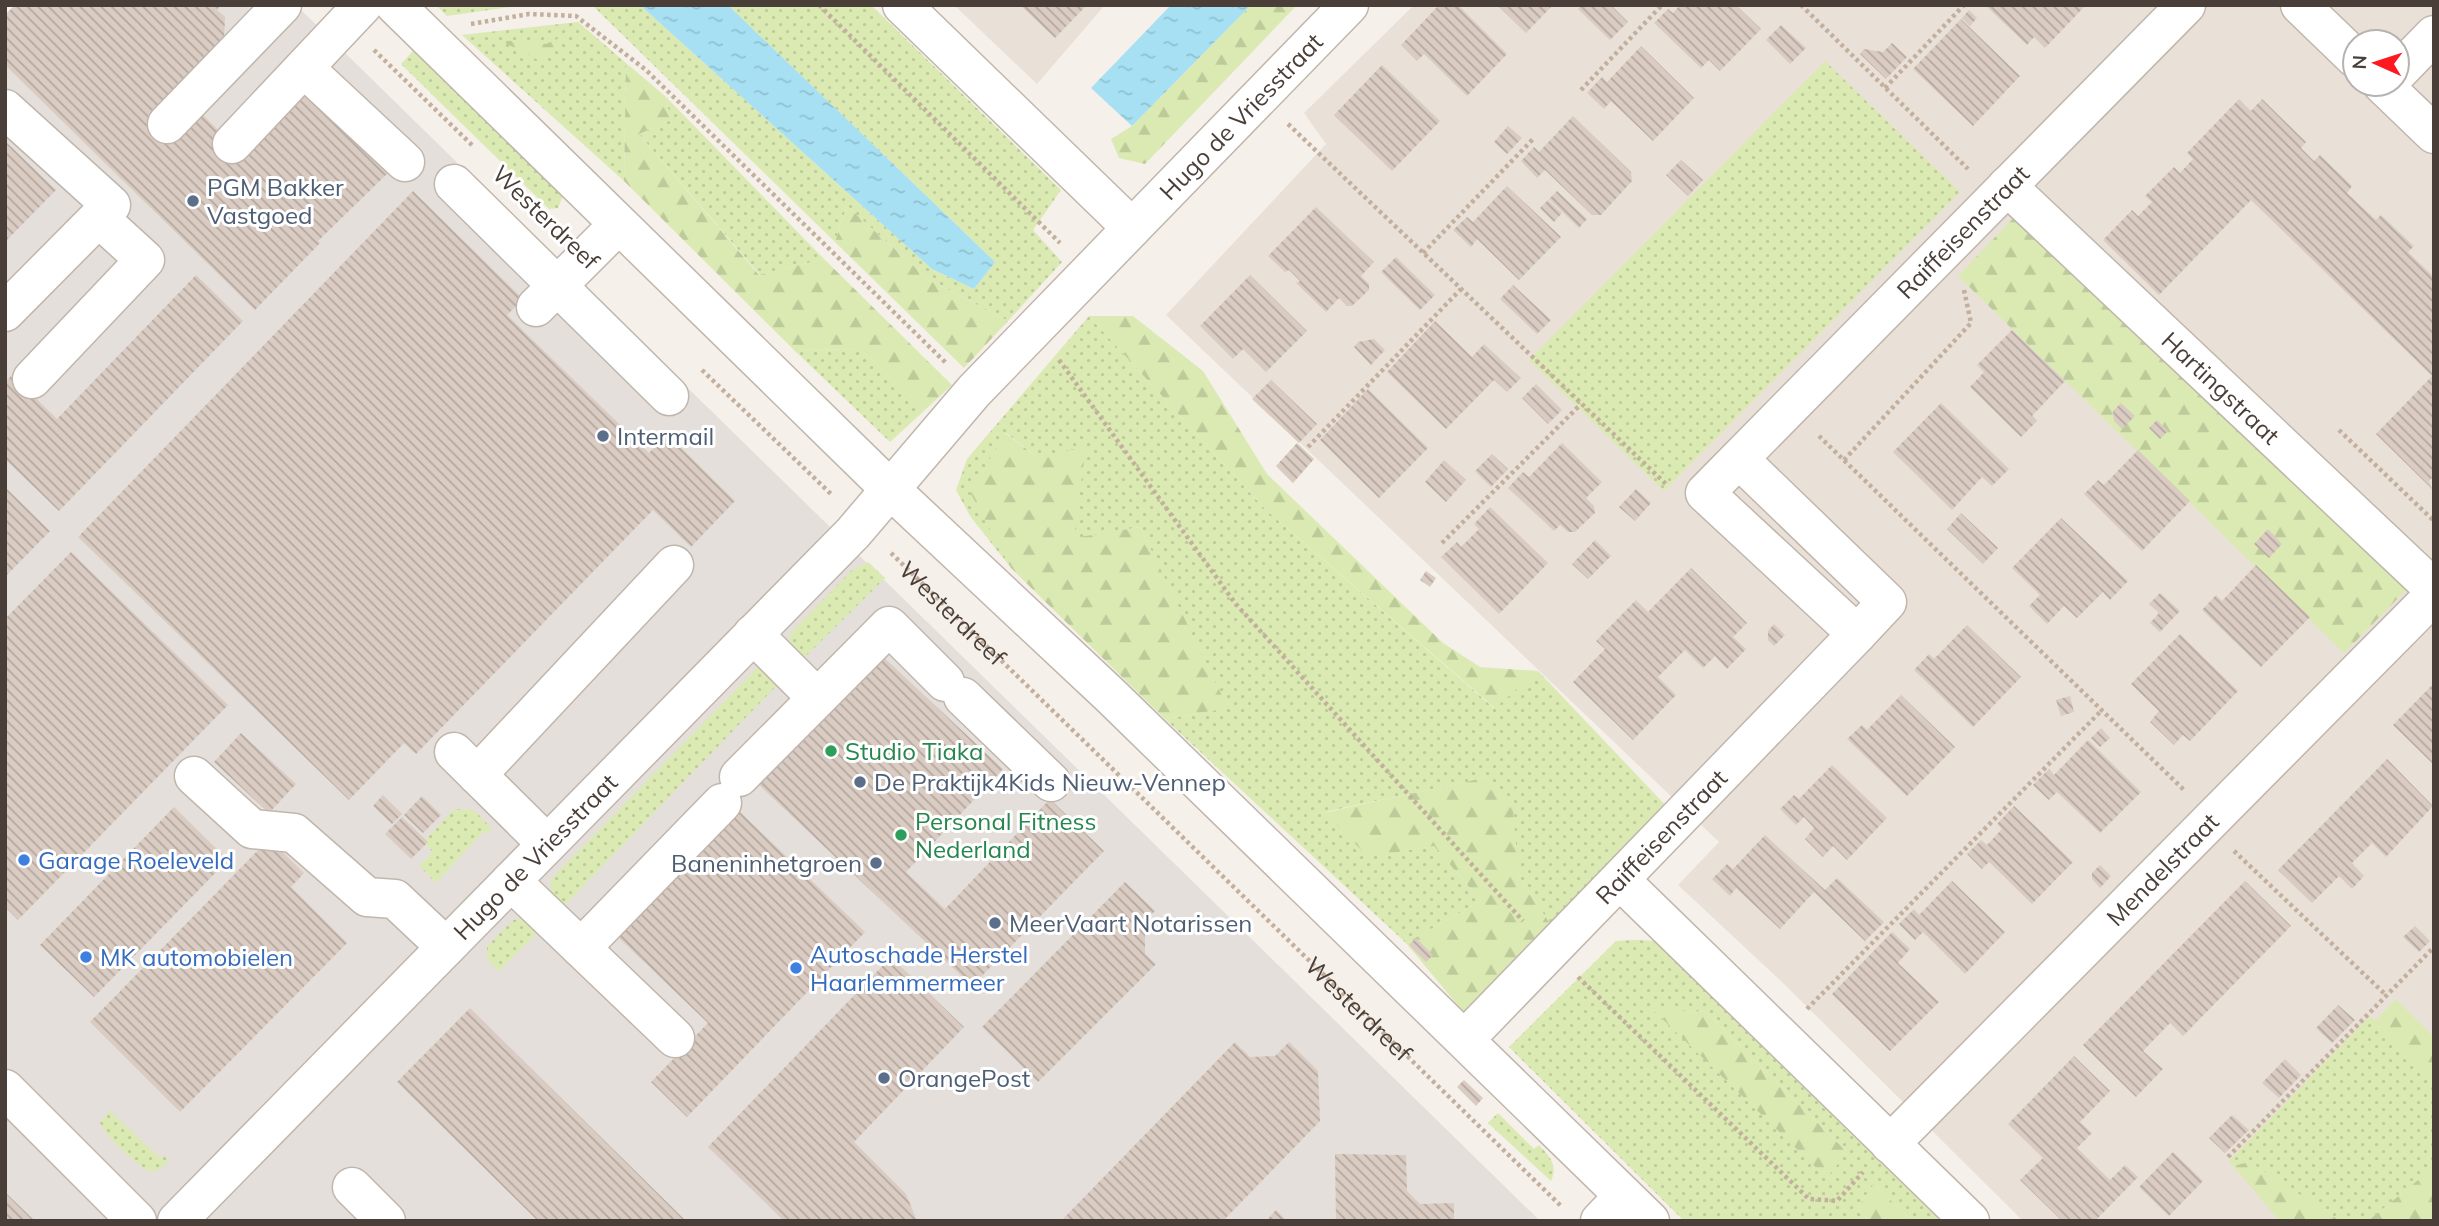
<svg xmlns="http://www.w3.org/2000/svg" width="2439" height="1226" viewBox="0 0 2439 1226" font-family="Mulish,sans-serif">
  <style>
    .residential { fill: #e9e1d8; fill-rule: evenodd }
    .industrial { fill: #e5dfdb }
    .grass { fill: url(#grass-dots); fill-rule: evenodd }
    .forest { fill: url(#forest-firs) }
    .water { fill: url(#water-ripples) }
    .building { fill: url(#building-back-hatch) }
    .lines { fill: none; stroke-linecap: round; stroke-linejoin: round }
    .minor-casing { stroke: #c1b6ac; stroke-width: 41 }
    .path { stroke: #c3af9d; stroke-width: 4.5; stroke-dasharray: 3.5 3.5; stroke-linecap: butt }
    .minor { stroke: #fff; stroke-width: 38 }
    .service-dot { fill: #5c6f8a; stroke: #fff; stroke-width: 2.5 }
    .leisure-dot { fill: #2e9e5b; stroke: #fff; stroke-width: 2.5 }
    .shop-dot { fill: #3f7fe0; stroke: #fff; stroke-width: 2.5 }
    .labels { text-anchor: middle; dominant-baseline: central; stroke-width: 6; stroke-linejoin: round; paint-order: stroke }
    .street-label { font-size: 24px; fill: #493f38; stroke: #fff }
    .service-label { font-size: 24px; fill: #4e5e75; stroke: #fff; text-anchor: start }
    .leisure-label { font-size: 24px; fill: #27864d; stroke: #fff; text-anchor: start }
    .shop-label { font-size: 24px; fill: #366cbe; stroke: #fff; text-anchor: start }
  </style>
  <defs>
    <pattern id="grass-dots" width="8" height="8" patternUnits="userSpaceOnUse" patternTransform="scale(1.75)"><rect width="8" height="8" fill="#daeab2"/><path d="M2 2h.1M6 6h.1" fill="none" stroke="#bdca9a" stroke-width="1.8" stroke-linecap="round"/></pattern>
    <pattern id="forest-firs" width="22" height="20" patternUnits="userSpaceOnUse" patternTransform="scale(1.75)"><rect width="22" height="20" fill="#daeab2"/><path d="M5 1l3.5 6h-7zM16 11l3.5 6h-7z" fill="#bdca9a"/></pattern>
    <pattern id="water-ripples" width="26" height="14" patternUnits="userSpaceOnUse" patternTransform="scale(1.75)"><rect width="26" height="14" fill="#a6e0f2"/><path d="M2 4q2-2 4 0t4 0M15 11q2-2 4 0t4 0" fill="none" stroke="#90c1d0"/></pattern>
    <pattern id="building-back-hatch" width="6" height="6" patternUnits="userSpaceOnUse" patternTransform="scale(1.75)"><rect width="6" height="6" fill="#daccc2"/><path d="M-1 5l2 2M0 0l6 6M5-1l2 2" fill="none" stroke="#b3a79f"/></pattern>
  </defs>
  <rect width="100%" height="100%" fill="#f5f0ea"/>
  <g class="residential">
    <path d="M954 5H1105L1037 84Z"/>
    <path d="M1414 5H2434V1221H2023L1783 983 1678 885 1719 842 1166 315 1326 144 1304 113ZM2355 42H2397V84H2355Z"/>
  </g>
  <path class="industrial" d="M15 5H296L1540 1221H5V15Z"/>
  <g class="grass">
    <path d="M436 5H524L447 16Z"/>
    <path d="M592 5H640L932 269 974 289 995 262 728 5H871L1061 190 1033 230 1062 262 1008 321 928 279 847 206 835 242Z"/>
    <path d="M578 22 626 63 624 181 462 35Z"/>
    <path d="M414 50 563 196 558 208 549 209 401 64Z"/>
    <path d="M1825 61 1960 192 1664 491 1529 360Z"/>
    <path d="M665 96 824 259 760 275 639 134 671 120Z"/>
    <path d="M1089 316 1265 509 1494 708 1538 671 1670 810 1551 925 1519 877 1512 810 1486 777C1433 791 1379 799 1326 812L1368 856 1434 846 1481 901 1406 943 1165 719 1227 708 1140 527 1074 539 1040 459 1006 433 971 492 1011 568 970 516 956 490 967 459Z"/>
    <path d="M793 349 861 350 925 410 890 442Z"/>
    <path d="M868 562 885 578 804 658 789 644 790 634 851 571Z"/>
    <path d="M757 668H765L779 683 563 907 551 895V879Z"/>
    <path d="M454 809 474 810 492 829 487 833 484 831 436 883 419 866 433 852 426 845 428 842 426 839Z"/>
    <path d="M527 919 539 931 499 971 487 959V946L513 920Z"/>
    <path d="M1635 940 1658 941 1943 1221H1912L1874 1184 1857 1208 1870 1221H1684L1509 1047 1616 941ZM1653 1010 1706 1012 1846 1151 1827 1177Z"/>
    <path d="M2369 1017 2376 1020 2434 1079V1167L2368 1221H2340L2250 1162 2233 1166 2229 1161Z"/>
    <path d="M110 1111 161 1159 165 1156 169 1160C164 1165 159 1172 151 1171 140 1170 100 1130 100 1122Z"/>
    <path d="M1498 1113 1534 1149 1539 1145C1550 1157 1558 1165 1551 1181L1488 1123Z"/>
  </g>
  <g class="forest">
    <path d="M1251 5H1297L1145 164 1119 158 1111 139 1132 126Z"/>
    <path d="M569 34 544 63 499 40 546 44Z"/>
    <path d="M626 63 665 96 671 120 639 134 759 275 824 259 952 385 925 410 861 350 793 349 624 181Z"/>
    <path d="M847 206 928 279 1008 321 964 368 835 242Z"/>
    <path d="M2023 208 2407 589 2344 653 1958 276Z"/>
    <path d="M1089 316H1133L1203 371 1267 474 1443 643 1480 667 1538 671 1495 708 1265 509Z"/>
    <path d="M1005 433 1040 459 1086 445 1074 538 1140 527 1228 708 1165 719 1011 568 970 492Z"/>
    <path d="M1486 777 1513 810 1519 877 1551 925 1465 1014 1406 943 1481 901 1434 846 1368 857 1325 813C1379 799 1432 791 1486 777Z"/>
    <path d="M2396 999 2434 1037V1079L2376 1020Z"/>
    <path d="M1652 1009 1706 1012 1847 1152 1827 1178Z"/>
    <path d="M2250 1162 2340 1221H2280L2233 1166Z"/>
    <path d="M2434 1167V1221H2368Z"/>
    <path d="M1874 1184 1912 1221H1870L1857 1208Z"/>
  </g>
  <g class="water">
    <path d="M640 5H728L995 262 974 289 932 269Z"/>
    <path d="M1171 5H1251L1132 126 1091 88Z"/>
  </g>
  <g class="building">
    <path d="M15 5H221L217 10 225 17 224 39 152 121 174 142 202 114 224 136 305 86 391 170 318 241 320 243 255 310 5 65V15Z"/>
    <path d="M1020 5H1087L1055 38Z"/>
    <path d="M1439 5H1458L1507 54 1467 96 1424 54 1417 61 1401 45Z"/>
    <path d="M1497 5H1553L1526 33Z"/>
    <path d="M1581 5H1611L1628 22 1610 40 1578 9Z"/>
    <path d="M1680 5H1736L1761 29 1720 71 1709 60 1701 68 1654 23 1668 9 1673 13Z"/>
    <path d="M1985 5H2086L2045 48 2034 37 2027 45Z"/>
    <path d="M1969 10 1977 18 1970 26 1962 18Z"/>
    <path d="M1961 19 2020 76 1973 126 1913 69Z"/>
    <path d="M1781 25 1806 48 1790 64 1766 40Z"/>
    <path d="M1892 43 1907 57 1886 79 1860 54 1864 49 1883 52Z"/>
    <path d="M1641 46 1694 98 1653 141 1611 101 1604 109 1587 93 1602 77 1607 82Z"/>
    <path d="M1382 65 1440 121 1392 171 1334 115Z"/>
    <path d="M2239 99 2251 111 2262 99 2306 142 2301 148 2314 161 2320 155 2352 186 2347 193 2376 220 2381 215 2414 246 2408 252 2434 277V476L2429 481 2432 489 2376 434 2432 376 2251 200 2159 295 2103 240 2132 210 2138 216 2152 202 2145 196 2174 167 2180 173 2193 159 2187 153Z"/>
    <path d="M1573 116 1631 172 1632 181 1601 215H1592L1545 170 1537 178 1521 161 1534 147 1539 152Z"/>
    <path d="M1508 126 1522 138 1507 154 1494 142Z"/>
    <path d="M5 141 56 190 5 242Z"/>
    <path d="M1681 160 1703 180 1688 196 1666 175Z"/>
    <path d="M1507 186 1561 237 1519 280 1477 239 1471 247 1453 230 1467 217 1473 222Z"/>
    <path d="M413 191 523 299 507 315 649 453 667 434 735 501 691 547 653 510 416 754 404 743 349 800 78 537Z"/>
    <path d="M1557 191 1587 219 1579 228 1549 199Z"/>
    <path d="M1548 200 1562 213 1554 222 1540 208Z"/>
    <path d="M1316 207 1374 262 1361 276 1369 284V290L1352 306H1347L1339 298 1326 312 1296 283 1300 281 1289 270 1285 272 1268 256Z"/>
    <path d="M1396 257 1435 295 1420 310 1381 272Z"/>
    <path d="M196 275 243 321 59 511 5 459V382L12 375 57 419Z"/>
    <path d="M1250 275 1307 331 1266 372 1243 349 1233 359 1200 326Z"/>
    <path d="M1513 285 1551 320 1537 334 1500 299Z"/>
    <path d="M1435 321 1472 357 1484 344 1521 378 1507 392 1494 380 1446 429 1387 372Z"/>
    <path d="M2012 330 2065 381 2032 416 2037 421 2021 437 1970 387 1984 372 1977 365Z"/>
    <path d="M1374 339 1385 350 1371 365 1354 347 1358 342Z"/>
    <path d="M1271 380 1317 424 1299 443 1252 399Z"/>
    <path d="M1536 384 1562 410 1548 424 1522 398Z"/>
    <path d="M1368 389 1428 448 1379 498 1320 440Z"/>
    <path d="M1941 403 2009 469 1992 486 1982 477 1952 510 1893 452Z"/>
    <path d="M2121 403 2135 416 2122 429 2114 421 2113 411Z"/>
    <path d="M2157 420 2168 431 2160 439 2149 428Z"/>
    <path d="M1297 443 1314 459 1293 483 1276 466Z"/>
    <path d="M1562 443 1602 482 1586 498 1594 506 1595 513 1575 532H1568L1560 525 1554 531 1508 488 1523 472 1529 477Z"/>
    <path d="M2138 450 2190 501 2142 551 2084 494 2098 480 2104 485Z"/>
    <path d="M1492 454 1508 469 1491 487 1475 471Z"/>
    <path d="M1444 460 1466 480 1446 502 1425 482Z"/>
    <path d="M5 487 50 531 5 577Z"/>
    <path d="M1636 489 1651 503 1635 521 1619 507Z"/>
    <path d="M1490 507 1548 563 1499 614 1441 557 1457 542 1461 547 1479 529 1474 524Z"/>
    <path d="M1961 513 1998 548 1983 564 1947 529Z"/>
    <path d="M2061 518 2128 581 2110 600 2103 592 2077 618 2064 606 2047 624 2029 606 2040 595 2012 568Z"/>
    <path d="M2268 529 2282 544 2269 558 2254 544Z"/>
    <path d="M1595 540 1611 556 1588 579 1572 564Z"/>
    <path d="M71 552 228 705 18 920 5 907V619Z"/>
    <path d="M2256 565 2310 617 2261 667 2202 610 2216 595 2222 601Z"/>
    <path d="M1691 568 1747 623 1733 637 1746 649 1727 669 1715 656 1703 668 1685 650 1658 677 1676 695 1633 740 1573 682 1605 649 1596 641 1636 600 1648 612Z"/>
    <path d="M1426 571 1436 578 1430 587 1420 580Z"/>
    <path d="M2160 593 2180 611 2160 632 2150 623 2159 613 2149 604Z"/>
    <path d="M1774 624 1785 635 1774 646 1768 640V631Z"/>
    <path d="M1967 625 2021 677 1973 727 1914 670 1929 654 1934 659Z"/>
    <path d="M2180 634 2238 691 2190 741 2183 735 2174 745 2150 722 2159 711 2131 684Z"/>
    <path d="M879 653 1003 769 906 872 945 909 1050 799 1104 851 972 986 757 783Z"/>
    <path d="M2434 683V765L2393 725Z"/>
    <path d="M1901 695 1955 747 1907 796 1847 739 1862 725 1867 730Z"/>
    <path d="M2070 696 2074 712 2061 716 2056 700Z"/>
    <path d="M2101 728 2110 738 2100 747 2091 738Z"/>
    <path d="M241 733 296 784 269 813 214 762Z"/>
    <path d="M2088 740 2141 792 2100 833 2057 792 2049 800 2033 785 2049 769 2054 775Z"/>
    <path d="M2387 759 2433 806 2386 857 2372 843 2352 863 2364 876 2352 889 2339 876 2312 903 2278 870Z"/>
    <path d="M1832 765 1887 818 1847 860 1833 846 1823 857 1805 839 1814 828 1804 817 1796 825 1780 809 1794 795 1799 799Z"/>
    <path d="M383 795 402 814 392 824 373 806Z"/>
    <path d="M422 796 441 815 423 833 404 815Z"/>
    <path d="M2014 806 2073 862 2032 904 1989 862 1982 869 1967 854 1981 840 1987 845 2002 829 1997 824Z"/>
    <path d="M174 807 228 860 94 997 40 945Z"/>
    <path d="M738 810 865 932 687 1117 651 1082 708 1023 617 936Z"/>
    <path d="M402 817 428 842 411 859 385 834Z"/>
    <path d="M1765 835 1825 890 1837 878 1884 922 1865 941 1814 892 1780 929 1736 888 1730 896 1712 879 1727 864 1733 869Z"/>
    <path d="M269 839 304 873 291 887 347 943 180 1112 90 1022Z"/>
    <path d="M2100 865 2111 876 2100 888 2092 879V873Z"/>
    <path d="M1952 881 2005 932 1965 974 1923 932 1915 940 1899 924 1914 909 1919 915Z"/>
    <path d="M2245 881 2291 926 2183 1036 2170 1023 2143 1051 2163 1069 2136 1097 2083 1045Z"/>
    <path d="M1125 882 1155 911 1145 921V954L1156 964 1038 1082 982 1027Z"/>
    <path d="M2415 926 2430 941 2419 952 2403 937Z"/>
    <path d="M1892 932 1910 949 1898 963 1939 1002 1890 1051 1832 994Z"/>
    <path d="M1416 938 1433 955 1426 962 1409 945Z"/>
    <path d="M891 957 964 1027 854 1142 906 1194 917 1221H784L708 1147Z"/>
    <path d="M2338 1005 2355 1020 2332 1043 2316 1028Z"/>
    <path d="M470 1008 686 1221H538L397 1082Z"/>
    <path d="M1235 1042 1250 1057 1275 1056 1289 1042 1318 1071 1320 1121 1223 1221H1061Z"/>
    <path d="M2074 1056 2110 1091 2080 1122 2092 1133 2077 1148 2110 1180 2125 1165 2138 1177 2095 1221H2062L2020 1180 2043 1158 2008 1124Z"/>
    <path d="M2285 1059 2301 1075 2279 1098 2262 1083Z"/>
    <path d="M1464 1080 1483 1098 1476 1106 1457 1087Z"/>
    <path d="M2232 1115 2249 1130 2225 1153 2209 1138Z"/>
    <path d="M2173 1152 2203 1181 2169 1216 2139 1187Z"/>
    <path d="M1335 1154 1406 1155 1407 1191 1420 1204 1454 1203V1221H1336Z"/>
    <path d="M5 1192 35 1221H5Z"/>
    <path d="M1276 1210 1287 1221H1266Z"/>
  </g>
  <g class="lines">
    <g class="minor-casing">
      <g id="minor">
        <path d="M395 5 889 488 1111 696 1650 1221"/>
        <path d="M2300 5 2355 58"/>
        <path d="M304 68 405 162"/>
        <path d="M2397 73 2434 35"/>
        <path d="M2382 84 2434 134"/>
        <path d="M5 109 111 205 5 312"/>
        <path d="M167 124 282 5"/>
        <path d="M232 144 363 5"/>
        <path d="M454 184 669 396"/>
        <path id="s2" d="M2007 186 2434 589"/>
        <path id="s3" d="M1132 228 1349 5"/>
        <path d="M536 307 618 225"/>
        <path d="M32 379 145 260 99 218"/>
        <path d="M1739 459 1887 602 1857 634"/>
        <path d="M753 634 817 698"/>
        <path d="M963 697 1051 782"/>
        <path d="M454 752 547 844"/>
        <path d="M477 775 674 565"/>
        <path d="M194 776 252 829 294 833 367 897 395 899 446 947"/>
        <path d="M739 777 889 626 945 682"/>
        <path d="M1620 880 1970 1221"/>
        <path d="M511 881 675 1038"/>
        <path d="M581 948 722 803"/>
        <path id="s4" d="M1465 1039 1857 634 1705 493 2186 5"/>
        <path d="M5 1089 137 1221"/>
        <path id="s5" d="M1890 1144 2434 595"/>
        <path d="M352 1187 386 1221"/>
        <path id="s6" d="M177 1221 853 533 974 391 1132 228 902 5"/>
        <path d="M1600 1221 1624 1196"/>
      </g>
    </g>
    <g class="path">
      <path d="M819 5 1060 243"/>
      <path d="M1801 5 1968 169"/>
      <path d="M471 24 529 14 576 16 646 70 946 363"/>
      <path d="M374 50 473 146"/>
      <path d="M1885 88 1964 5"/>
      <path d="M1581 90 1662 5"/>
      <path d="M1288 124 1667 485"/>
      <path d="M1423 253 1534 138"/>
      <path d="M1059 360 1235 603 1523 921"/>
      <path d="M702 370 832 495"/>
      <path d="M2339 430 2434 521"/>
      <path d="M1819 436 2184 790"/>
      <path d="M1308 447 1461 289"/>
      <path d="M1844 460 1971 323 1964 290"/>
      <path d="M1442 543 1581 404"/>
      <path id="s1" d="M891 553 1561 1206"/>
      <path d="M2234 851 2386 995"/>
      <path d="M1578 977 1809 1199 1837 1201 1863 1172"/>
      <path d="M1807 1009 2102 710"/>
      <path d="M2228 1157 2434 947"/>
    </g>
    <use href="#minor" class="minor"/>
  </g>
  <g class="service-dot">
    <circle cx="193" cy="201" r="7"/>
    <circle cx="603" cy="436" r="7"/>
    <circle cx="860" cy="782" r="7"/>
    <circle cx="876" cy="863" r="7"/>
    <circle cx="995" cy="923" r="7"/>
    <circle cx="884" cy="1078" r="7"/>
  </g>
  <g class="leisure-dot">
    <circle cx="831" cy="751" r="7"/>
    <circle cx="901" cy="835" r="7"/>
  </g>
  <g class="shop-dot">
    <circle cx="24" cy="860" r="7"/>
    <circle cx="86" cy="957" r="7"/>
    <circle cx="796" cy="968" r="7"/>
  </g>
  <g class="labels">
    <g class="street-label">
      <text stroke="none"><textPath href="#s3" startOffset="156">Hugo de Vriesstraat</textPath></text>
      <text transform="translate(546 217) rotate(44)">Westerdreef</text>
      <text stroke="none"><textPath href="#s4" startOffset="1138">Raiffeisenstraat</textPath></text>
      <text stroke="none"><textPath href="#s2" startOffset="294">Hartingstraat</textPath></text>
      <text stroke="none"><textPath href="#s1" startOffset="86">Westerdreef</textPath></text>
      <text stroke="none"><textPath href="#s4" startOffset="282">Raiffeisenstraat</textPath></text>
      <text stroke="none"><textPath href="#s6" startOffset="511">Hugo de Vriesstraat</textPath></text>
      <text stroke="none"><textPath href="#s5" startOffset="387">Mendelstraat</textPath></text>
      <text stroke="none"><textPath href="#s1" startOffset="653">Westerdreef</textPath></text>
    </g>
    <g class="service-label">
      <text x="207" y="187">PGM Bakker<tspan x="207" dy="28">Vastgoed</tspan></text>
      <text x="617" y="436">Intermail</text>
      <text x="874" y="782">De Praktijk4Kids Nieuw-Vennep</text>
      <text x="862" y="863" text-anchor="end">Baneninhetgroen</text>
      <text x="1009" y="923">MeerVaart Notarissen</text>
      <text x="898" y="1078">OrangePost</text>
    </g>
    <g class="leisure-label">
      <text x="845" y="751">Studio Tiaka</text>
      <text x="915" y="821">Personal Fitness<tspan x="915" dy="28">Nederland</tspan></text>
    </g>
    <g class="shop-label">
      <text x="38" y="860">Garage Roeleveld</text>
      <text x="810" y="954">Autoschade Herstel<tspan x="810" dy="28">Haarlemmermeer</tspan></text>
      <text x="100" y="957">MK automobielen</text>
    </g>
  </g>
  <rect width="2439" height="1226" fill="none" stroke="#493f38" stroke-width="14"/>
  <g transform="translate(2376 63) rotate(273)"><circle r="33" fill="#ffffff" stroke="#b6b2af" stroke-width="2"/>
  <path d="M0-5L12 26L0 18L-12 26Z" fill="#fd191f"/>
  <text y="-10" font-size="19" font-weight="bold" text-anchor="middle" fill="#493f38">N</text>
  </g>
</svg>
